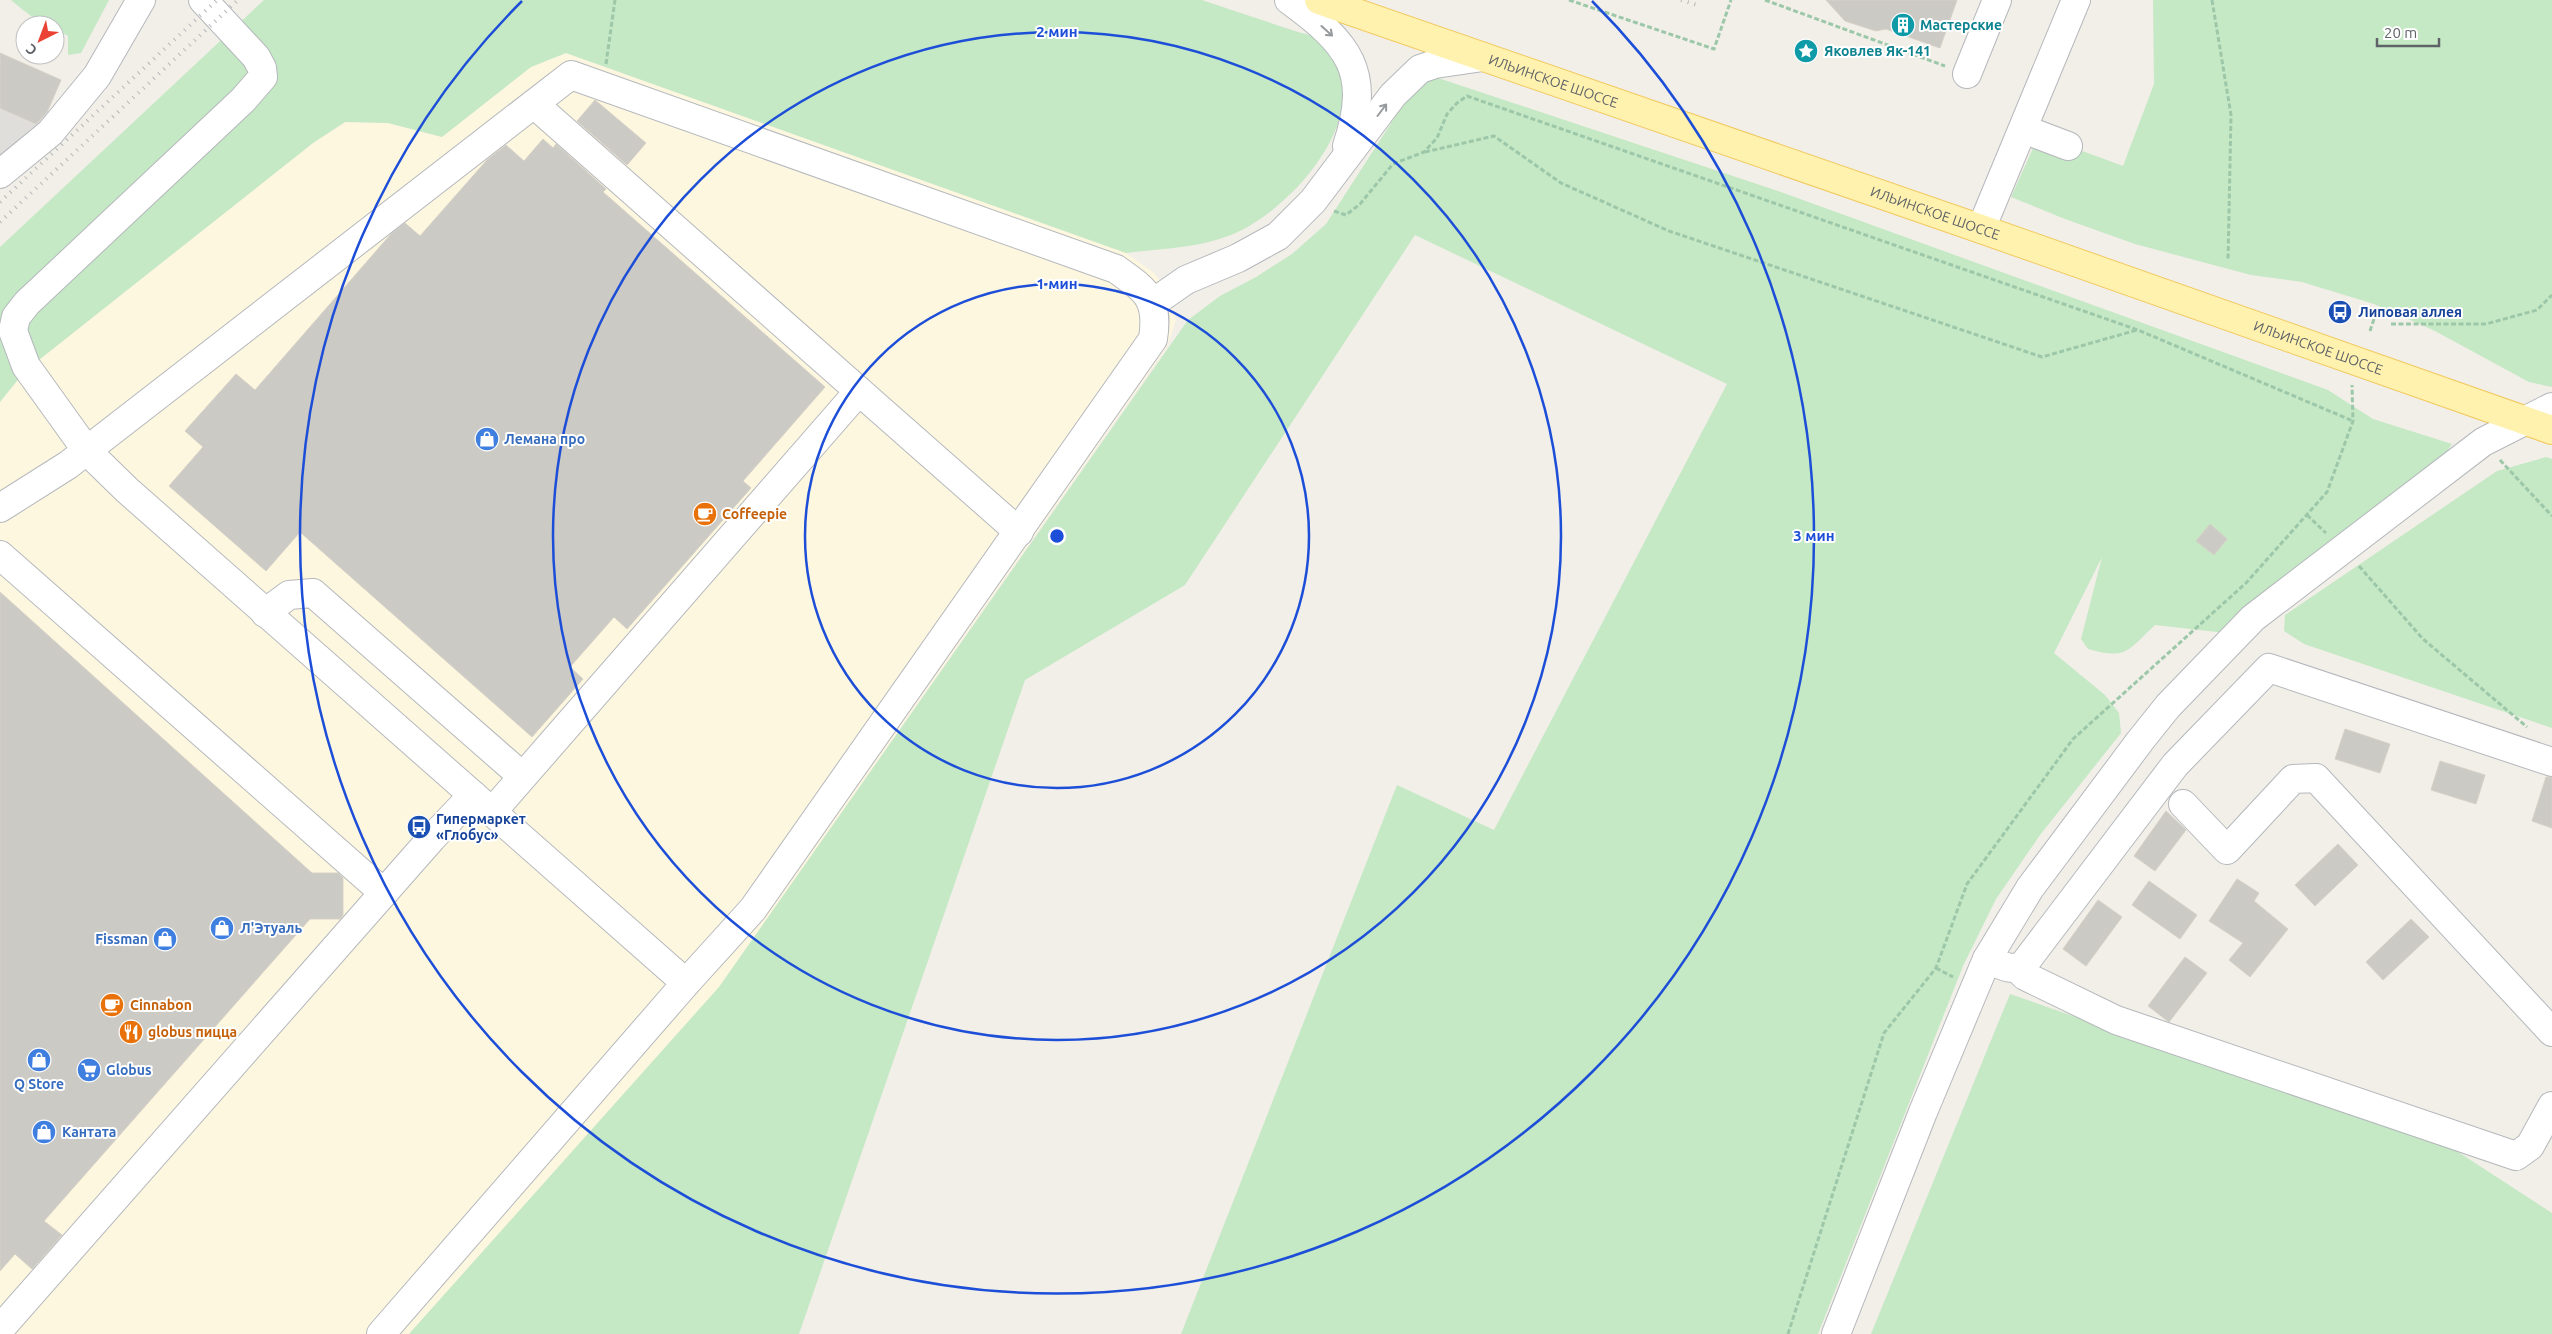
<svg xmlns="http://www.w3.org/2000/svg" width="2552" height="1334" viewBox="0 0 2552 1334" font-family="Ubuntu,sans-serif">
  <style>
    .commercial { fill: #fef7e0 }
    .industrial { fill: #e0deda }
    .green { fill: #c5e8c5 }
    .building { fill: #cccac5; stroke: #d6d1c6 }
    .lines { fill: none; stroke-linecap: round; stroke-linejoin: round }
    .minor-casing { stroke: #b5b8bc; stroke-width: 30 }
    .major-casing { stroke: #f2c960; stroke-width: 30 }
    .path { stroke: #9cc7a9; stroke-width: 3; stroke-dasharray: 5 2.5; stroke-linecap: butt }
    .minor { stroke: #fff; stroke-width: 28 }
    .major { stroke: #fff2af; stroke-width: 28 }
    .rail { stroke: #b6b7b8; stroke-width: 4; stroke-dasharray: 1 6; stroke-linecap: butt }
    .oneway { stroke: #979a9d }
    .ring { fill: none; stroke: #1d4ed8; stroke-width: 2.5 }
    .labels { text-anchor: middle; dominant-baseline: central; stroke-width: 4; stroke-linejoin: round; paint-order: stroke }
    .culture-label { font-size: 14px; font-weight: bold; fill: #0d838f; stroke: #fff; text-anchor: start }
    .street-label { font-size: 14px; fill: #5f6368; stroke: #fff }
    .transit-label { font-size: 14px; font-weight: bold; fill: #164399; stroke: #fff; text-anchor: start }
    .shop-label { font-size: 14px; font-weight: bold; fill: #366cbe; stroke: #fff; text-anchor: start }
    .food-label { font-size: 14px; font-weight: bold; fill: #c56008; stroke: #fff; text-anchor: start }
    .centre { fill: #1d4ed8; stroke: #fff; stroke-width: 2.5 }
    .ring-label { font-size: 15px; text-anchor: middle; font-weight: bold; fill: #1d4ed8; stroke: #fff; stroke-width: 4; stroke-linejoin: round; paint-order: stroke }
  </style>
  <rect width="100%" height="100%" fill="#f1efe8"/>
  <path class="commercial" d="M566 53 1126 253 1154 273 1169 294 1176 320 1167 347 719 987 409 1334H0V402L25 371 313 143 346 122 388 123 442 137 531 67Z"/>
  <path class="industrial" d="M0 53 61 80 41 126 0 160Z"/>
  <g class="green">
    <path d="M11 0H109L81 53 68 55V36L55 29V25C38 25 24 10 11 0Z"/>
    <path d="M264 0H1202C1232 10 1262 20 1292 30 1300 33 1314 35 1320 40 1384 102 1302 198 1244 229 1208 248 1166 248 1126 253L566 53 531 67 442 137 388 123 345 122 313 143 25 371 0 402V247Z"/>
    <path d="M2153 0H2552V387L2529 382 2435 331 2374 304 2302 282 2251 275 2135 244 2065 219 2011 197 2039 135 2123 166 2154 84Z"/>
    <path d="M1432 76 1775 190 2328 390 2373 419 2452 444 2439 463 2226 633 2155 625C2127 651 2127 660 2088 649L2081 639 2102 557 2054 653 2105 695 2119 713 2121 733 2040 835 1996 899 1963 966 1818 1334H1181L1397 785 1494 830 1727 384 1415 235 1185 585 1025 680 799 1334H409L719 987 1188 320 1220 296 1256 277 1292 254 1326 224 1404 103Z"/>
    <path d="M2546 457 2552 459V728L2304 644 2284 631 2285 615 2497 471Z"/>
    <path d="M2010 994 2452 1148 2552 1213V1334H1871Z"/>
  </g>
  <g class="building">
    <path d="M1826 0H1957L1940 48 1886 29 1876 31 1845 21Z"/>
    <path d="M0 53 61 80 47 112 36 124 0 108Z"/>
    <path d="M595 100 646 143 627 165 577 121Z"/>
    <path d="M543 139 553 148 556 144 606 189 603 192 825 387 743 481 751 488 627 629 614 617 570 667 583 679 532 737 300 532 266 571 169 486 203 447 185 431 236 374 255 390 391 234 405 223 420 236 487 160 506 145 524 161Z"/>
    <path d="M2210 524 2227 539 2214 555 2196 541Z"/>
    <path d="M0 592 312 873H338L343 878V915L340 919H310L44 1221 62 1235 32 1269 15 1254 0 1271Z"/>
    <path d="M2345 729 2390 744 2380 773 2335 759Z"/>
    <path d="M2440 761 2485 775 2476 804 2431 790Z"/>
    <path d="M2546 777H2552V828L2532 821Z"/>
    <path d="M2166 811 2186 830 2155 871 2134 856Z"/>
    <path d="M2338 844 2358 865 2315 906 2295 885Z"/>
    <path d="M2237 879 2259 893 2254 901 2288 929 2250 977 2229 960 2243 943 2209 921Z"/>
    <path d="M2149 881 2197 915 2180 939 2132 905Z"/>
    <path d="M2098 900 2122 917 2086 966 2063 949Z"/>
    <path d="M2411 919 2429 937 2383 980 2366 962Z"/>
    <path d="M2185 957 2207 973 2169 1022 2148 1006Z"/>
  </g>
  <g class="lines">
    <g class="minor-casing">
      <g id="minor">
        <path d="M203 0 256 57 262 68 263 77 243 100 27 303 16 317 13 331 26 366 87 451 127 490 686 983"/>
        <path d="M1289 0C1349 44 1372 71 1347 146"/>
        <path d="M1967 74 1997 0"/>
        <path d="M534 104 859 391"/>
        <path d="M2023 129 2068 146"/>
        <path d="M0 174 50 133 97 76 141 0"/>
        <path d="M1981 229 2076 0"/>
        <path d="M1153 303 1186 280 1238 258 1278 236 1313 201 1393 95 1420 69 1435 64 1483 57"/>
        <path d="M0 508 68 465 571 75 1116 269C1147 291 1159 299 1153 339L753 909 686 983 381 1334"/>
        <path d="M0 555 384 893"/>
        <path d="M265 613 289 595 313 593 522 776"/>
        <path d="M2183 804 2227 850 2293 779 2316 778 2552 1032"/>
        <path d="M492 812 859 391 1019 532"/>
        <path d="M1987 959C1999 964 2012 973 2024 964L2175 765 2269 668 2552 762"/>
        <path d="M2018 969 2025 976 2116 1020 2516 1156 2530 1146 2552 1106"/>
        <path d="M0 1329 432 838 473 795"/>
        <path d="M1836 1334 1923 1112 1987 959 2030 888 2140 741 2168 706 2253 618 2483 442 2552 407"/>
      </g>
    </g>
    <g class="major-casing">
      <g id="major">
        <path id="s1" d="M1319 0 1981 229 2552 430"/>
      </g>
    </g>
    <g class="path">
      <path d="M1569 0 1714 49 1731 0"/>
      <path d="M1765 0 1945 66"/>
      <path d="M2212 0 2231 115 2228 261"/>
      <path d="M606 64 615 0"/>
      <path d="M1425 152 1494 136 1561 183 1669 231 2042 357 2137 330"/>
      <path d="M1334 211 1346 215 1360 204 1393 164 1424 152 1437 138 1447 114 1457 103 1467 96 2138 330 2353 421"/>
      <path d="M2391 324H2486L2537 310 2552 295"/>
      <path d="M2370 331 2374 319"/>
      <path d="M2500 460 2552 516"/>
      <path d="M2307 515 2326 533"/>
      <path d="M2359 566 2423 639 2527 727"/>
      <path d="M1936 968 1953 977"/>
      <path d="M1788 1334 1884 1033 1936 968 1967 884 2073 739 2246 583 2327 492 2353 421 2352 385"/>
    </g>
    <use href="#minor" class="minor"/>
    <use href="#major" class="major"/>
    <g class="rail">
      <path d="M1681 0 1700 6"/>
      <path d="M0 202 217 0"/>
      <path d="M0 222 238 0"/>
    </g>
  </g>
  <defs><path id="oneway-shaft" d="M-6 0H5M1.5-3L5.5 0L1.5 3" fill="none" stroke-width="1.6" stroke-linecap="round" stroke-linejoin="round" transform="scale(1.25)"/></defs>
  <g class="oneway">
    <use href="#oneway-shaft" transform="translate(1327 31) rotate(42)"/>
    <use href="#oneway-shaft" transform="translate(1382 110) rotate(-53)"/>
  </g>
  <g class="ring">
    <circle cx="1057" cy="536" r="252"/>
    <circle cx="1057" cy="536" r="504"/>
    <path d="M1592 1A757 757 0 1 1 522 1"/>
  </g>
  <defs>
    <g id="building-disc" transform="scale(1.25)"><circle r="9.5" fill="#0f9aa8" stroke="#fff"/><path d="M-4-6H4V6H1V3H-1V6H-4ZM-2.5-4.3h1.7v1.8h-1.7ZM.8-4.3h1.7v1.8H.8ZM-2.5-1h1.7V.8h-1.7ZM.8-1h1.7V.8H.8Z" fill="#fff"/></g>
    <g id="sight-disc" transform="scale(1.25)"><circle r="9.5" fill="#0f9aa8" stroke="#fff"/><path d="M0-6L1.8-2.2L6-1.7L2.9 1.2L3.7 5.4L0 3.3L-3.7 5.4L-2.9 1.2L-6-1.7L-1.8-2.2Z" fill="#fff"/></g>
    <g id="bus-disc" transform="scale(1.25)"><circle r="9.5" fill="#1a4fb4" stroke="#fff"/><path d="M-5-6H5V4H4V6H2V4H-2V6H-4V4H-5ZM-3.5-4V0h7V-4ZM-3.5 1.2v1.5H-2V1.2ZM2 1.2v1.5H3.5V1.2Z" fill="#fff"/></g>
    <g id="shop-disc" transform="scale(1.25)"><circle r="9.5" fill="#3f7fe0" stroke="#fff"/><path d="M-5-2.5h2.3a2.7 3.5 0 0 1 5.4 0H5L5.5 6h-11ZM-1.5-2.5h3a1.5 2.3 0 0 0-3 0Z" fill="#fff"/></g>
    <g id="cafe-disc" transform="scale(1.25)"><circle r="9.5" fill="#e8710a" stroke="#fff"/><path d="M-5.5-4.5H6V0H3Q3 3.5 0 3.5H-2.5Q-5.5 3.5-5.5 0ZM3-3.2v2h1.7v-2ZM-6 4.5H4V6H-6Z" fill="#fff"/></g>
    <g id="restaurant-disc" transform="scale(1.25)"><circle r="9.5" fill="#e8710a" stroke="#fff"/><path d="M-5-6h1v4h1v-4h1v4h1v-4h1v5L-1.5 .5V6h-2V.5L-5-1ZM5-6V6H3V1.5H1.5Q1.5-4 5-6Z" fill="#fff"/></g>
    <g id="supermarket-disc" transform="scale(1.25)"><circle r="9.5" fill="#3f7fe0" stroke="#fff"/><path d="M-6-5.5h2.5l.6 2H6L4.5 2H-2.5L-4.4-4H-6ZM-1.5 3.2a1.3 1.3 0 1 0 .1 0ZM3 3.2a1.3 1.3 0 1 0 .1 0Z" fill="#fff"/></g>
  </defs>
  <g fill-rule="evenodd">
    <use href="#building-disc" x="1903" y="25"/>
    <use href="#sight-disc" x="1806" y="51"/>
    <use href="#bus-disc" x="2340" y="312"/>
    <use href="#shop-disc" x="487" y="439"/>
    <use href="#cafe-disc" x="705" y="514"/>
    <use href="#bus-disc" x="419" y="827"/>
    <use href="#shop-disc" x="222" y="928"/>
    <use href="#shop-disc" x="165" y="939"/>
    <use href="#cafe-disc" x="112" y="1005"/>
    <use href="#restaurant-disc" x="131" y="1032"/>
    <use href="#shop-disc" x="39" y="1060"/>
    <use href="#supermarket-disc" x="89" y="1070"/>
    <use href="#shop-disc" x="44" y="1132"/>
  </g>
  <g class="labels">
    <g class="culture-label">
      <text x="1920" y="25">Мастерские</text>
      <text x="1824" y="51">Яковлев Як-141</text>
    </g>
    <g class="street-label">
      <text stroke="none"><textPath href="#s1" startOffset="248">ИЛЬИНСКОЕ ШОССЕ</textPath></text>
      <text stroke="none"><textPath href="#s1" startOffset="652">ИЛЬИНСКОЕ ШОССЕ</textPath></text>
      <text stroke="none"><textPath href="#s1" startOffset="1058">ИЛЬИНСКОЕ ШОССЕ</textPath></text>
    </g>
    <g class="transit-label">
      <text x="2358" y="312">Липовая аллея</text>
      <text x="436" y="819">Гипермаркет<tspan x="436" dy="16">«Глобус»</tspan></text>
    </g>
    <g class="shop-label">
      <text x="504" y="439">Лемана про</text>
      <text x="240" y="928">Л'Этуаль</text>
      <text x="148" y="939" text-anchor="end">Fissman</text>
      <text x="106" y="1070">Globus</text>
      <text x="39" y="1084" text-anchor="middle">Q Store</text>
      <text x="62" y="1132">Кантата</text>
    </g>
    <g class="food-label">
      <text x="722" y="514">Coffeepie</text>
      <text x="130" y="1005">Cinnabon</text>
      <text x="148" y="1032">globus пицца</text>
    </g>
  </g>
  <circle cx="1057" cy="536" r="8" class="centre"/>
  <g class="ring-label">
    <text x="1057" y="37">2 мин</text>
    <text x="1057" y="289">1 мин</text>
    <text x="1814" y="541">3 мин</text>
  </g>
  <g transform="translate(40 40) rotate(222)"><circle r="24" fill="#ffffff" stroke="#bfc1c3"/>
  <path d="M0-4L9 19L0 12L-9 19Z" fill="#ea4335"/>
  <text y="-8" font-size="14" font-weight="bold" text-anchor="middle" fill="#5f6368">С</text>
  </g>
  <path d="M2377 38v8h62v-8" fill="none" stroke="#5f6368" stroke-width="2.5"/>
  <text x="2384" y="38" font-size="15" fill="#5f6368" stroke="#ffffff" stroke-width="4" paint-order="stroke">20 m</text>
</svg>
